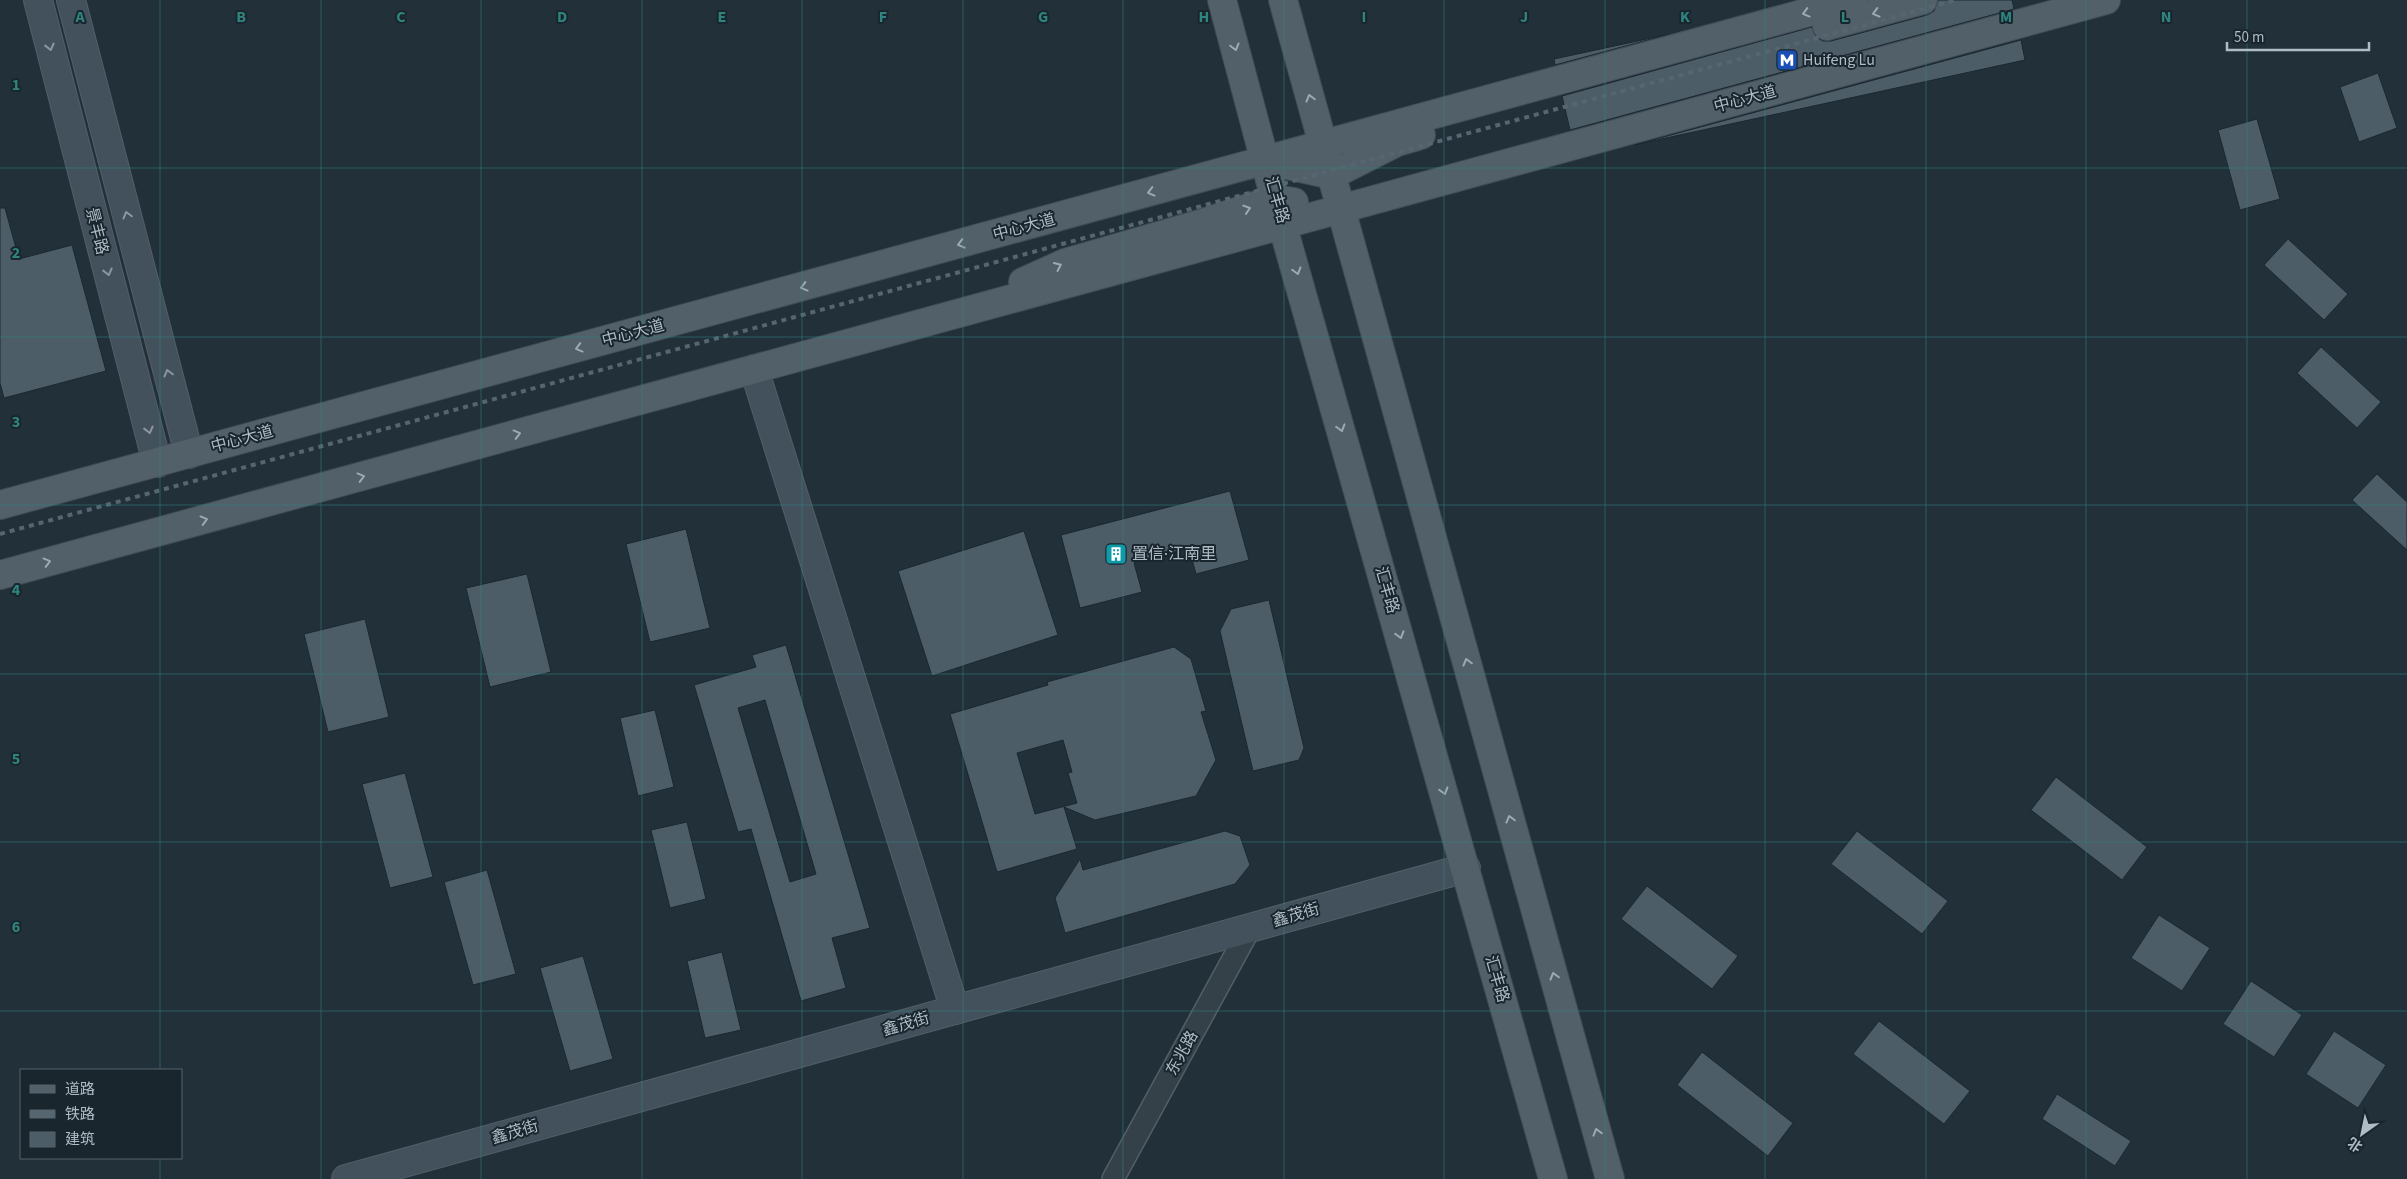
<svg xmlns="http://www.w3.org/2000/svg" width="2407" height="1179" viewBox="0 0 2407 1179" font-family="'Source Sans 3','Noto Sans SC',sans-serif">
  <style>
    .building { fill: #4c5d68; stroke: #1c2830; fill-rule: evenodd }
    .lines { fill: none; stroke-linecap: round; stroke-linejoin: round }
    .street-casing { stroke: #525f67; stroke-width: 24 }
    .secondary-casing { stroke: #525f67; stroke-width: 30 }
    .primary-casing { stroke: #414d56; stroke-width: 30 }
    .street { stroke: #354149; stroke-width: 21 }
    .secondary { stroke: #43515d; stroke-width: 28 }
    .primary { stroke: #52606a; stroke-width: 28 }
    .rail { stroke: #566671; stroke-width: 4; stroke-dasharray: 5 5; stroke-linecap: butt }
    .oneway { stroke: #9caab4 }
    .oneway2 { stroke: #8997a1 }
    .grid { fill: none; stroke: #2f8480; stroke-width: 1; stroke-opacity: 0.55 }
    .labels { text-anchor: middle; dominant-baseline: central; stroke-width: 4; stroke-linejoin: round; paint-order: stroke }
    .poi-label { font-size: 16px; fill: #afbcc6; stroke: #1a262e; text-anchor: start }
    .street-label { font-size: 16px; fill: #afbcc6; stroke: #1a262e }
    .grid-label { font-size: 16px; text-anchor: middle; font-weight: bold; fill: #2f8480; stroke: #1a262e; stroke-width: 4; stroke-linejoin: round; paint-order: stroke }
  </style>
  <rect width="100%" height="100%" fill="#213039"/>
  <g class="building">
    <path d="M1938 0H2012L2014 9 1570 130 1562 96 1812 27 1816 37 1823 41H1831L1927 15 1934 11Z"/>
    <path d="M1670 34 1555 65 1554 59Z"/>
    <path d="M2021 40 2025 60 1634 145Z"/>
    <path d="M2378 73 2397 128 2359 142 2340 87Z"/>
    <path d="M2257 119 2280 199 2240 210 2218 130Z"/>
    <path d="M0 208H5L19 259 72 245 106 371 4 398 0 383Z"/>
    <path d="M2288 239 2348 294 2324 320 2264 265Z"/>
    <path d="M2321 347 2381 402 2357 428 2297 373Z"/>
    <path d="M2377 474 2407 502V550L2352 500Z"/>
    <path d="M1230 491 1249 560 1196 574 1189 548 1134 563 1142 592 1080 608 1061 535Z"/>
    <path d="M686 529 710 628 650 642 626 544Z"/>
    <path d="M1024 531 1058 635 932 676 898 571Z"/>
    <path d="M527 574 551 672 490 687 466 588Z"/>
    <path d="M1269 600 1304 748 1299 760 1253 771 1220 631 1231 609Z"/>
    <path d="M365 619 389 717 328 732 304 634Z"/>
    <path d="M786 645 870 928 832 938 846 988 801 1001 751 829 738 832 694 685 756 667 752 655ZM765 700 816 874 790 882 738 708Z"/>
    <path d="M1174 647 1191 659 1206 711 1201 712 1216 760 1196 796 1095 820 1064 807 1077 849 997 872 950 714 1048 685 1047 682ZM1063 740 1072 772 1068 773 1077 803 1035 814 1017 753Z"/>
    <path d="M655 710 674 787 638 796 620 718Z"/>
    <path d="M405 773 433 877 390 888 362 784Z"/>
    <path d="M2056 777 2147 847 2122 880 2031 810Z"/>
    <path d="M687 822 706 899 670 908 651 830Z"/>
    <path d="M1225 831 1240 836 1250 865 1235 884 1065 933 1055 898 1080 859 1083 870Z"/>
    <path d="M1857 831 1948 901 1922 934 1831 864Z"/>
    <path d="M487 870 516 974 473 985 444 882Z"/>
    <path d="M1647 886 1738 956 1712 989 1621 919Z"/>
    <path d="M2159 915 2210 948 2182 991 2131 958Z"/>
    <path d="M722 952 741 1030 705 1038 687 961Z"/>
    <path d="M583 956 613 1059 570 1071 540 968Z"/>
    <path d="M2251 981 2302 1015 2274 1057 2223 1024Z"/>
    <path d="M1879 1021 1970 1091 1944 1124 1853 1054Z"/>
    <path d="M2334 1031 2386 1065 2358 1108 2306 1074Z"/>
    <path d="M1702 1052 1793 1123 1768 1156 1677 1085Z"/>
    <path d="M2057 1094 2131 1141 2115 1166 2042 1119Z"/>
  </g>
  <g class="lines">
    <g class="street-casing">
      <path id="street" d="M1113 1179 1250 928"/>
    </g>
    <g class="secondary-casing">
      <g id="secondary">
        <path d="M38 0 157 463"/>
        <path d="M71 0 189 454"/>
        <path d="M754 369 955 1010"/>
        <path d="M346 1179 1466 868"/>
      </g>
    </g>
    <g class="primary-casing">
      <g id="primary">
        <path d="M1222 0 1275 199 1553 1179"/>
        <path d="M1283 0 1610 1179"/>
        <path d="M1827 26 1923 0"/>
        <path d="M1269 161 1332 175 1397 142 1421 135"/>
        <path d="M1023 282 1065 263 1200 224 1275 199 1294 202"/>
        <path d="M0 505 1853 0"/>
        <path d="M0 575 2106 0"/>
      </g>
    </g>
    <use href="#street" class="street"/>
    <use href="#secondary" class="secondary"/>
    <use href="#primary" class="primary"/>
    <path class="rail" d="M0 534 1956 0"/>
  </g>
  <defs><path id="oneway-chevron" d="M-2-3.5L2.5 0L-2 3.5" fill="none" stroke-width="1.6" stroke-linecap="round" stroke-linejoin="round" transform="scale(1.25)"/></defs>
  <g class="oneway">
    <use href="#oneway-chevron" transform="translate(1806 13) rotate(165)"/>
    <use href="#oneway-chevron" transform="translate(1876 13) rotate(165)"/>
    <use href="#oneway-chevron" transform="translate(1235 47) rotate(75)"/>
    <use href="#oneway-chevron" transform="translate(1310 98) rotate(-105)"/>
    <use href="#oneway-chevron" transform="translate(1151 192) rotate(165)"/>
    <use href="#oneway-chevron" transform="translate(1247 209) rotate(-18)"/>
    <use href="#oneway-chevron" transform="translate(961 244) rotate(165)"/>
    <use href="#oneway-chevron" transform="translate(1058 266) rotate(-24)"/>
    <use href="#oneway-chevron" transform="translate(1297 271) rotate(74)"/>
    <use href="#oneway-chevron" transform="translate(804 287) rotate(165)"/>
    <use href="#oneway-chevron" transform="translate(579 348) rotate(165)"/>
    <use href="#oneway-chevron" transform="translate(1341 428) rotate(74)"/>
    <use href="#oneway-chevron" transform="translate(517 434) rotate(-15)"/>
    <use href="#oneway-chevron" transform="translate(361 477) rotate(-15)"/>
    <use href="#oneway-chevron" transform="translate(204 520) rotate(-15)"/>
    <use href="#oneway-chevron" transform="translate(47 562) rotate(-15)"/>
    <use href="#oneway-chevron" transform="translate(1400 635) rotate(74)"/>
    <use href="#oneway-chevron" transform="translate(1467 662) rotate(-105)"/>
    <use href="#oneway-chevron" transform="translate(1444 791) rotate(74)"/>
    <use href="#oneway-chevron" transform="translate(1510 819) rotate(-105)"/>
    <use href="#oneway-chevron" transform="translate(1554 976) rotate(-106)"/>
    <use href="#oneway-chevron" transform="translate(1597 1132) rotate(-106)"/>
  </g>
  <g class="oneway2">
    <use href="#oneway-chevron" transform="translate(50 47) rotate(76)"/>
    <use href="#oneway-chevron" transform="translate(127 215) rotate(-105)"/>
    <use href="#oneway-chevron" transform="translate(108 272) rotate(76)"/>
    <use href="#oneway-chevron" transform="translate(168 373) rotate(-105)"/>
    <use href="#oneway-chevron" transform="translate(149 430) rotate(76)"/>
  </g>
  <path class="grid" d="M160 0V1070M321 0V1179M481 0V1179M642 0V1179M802 0V1179M963 0V1179M1123 0V1179M1284 0V1179M1444 0V1179M1605 0V1179M1765 0V1179M1926 0V1179M2086 0V1179M2247 0V1179M0 168H2407M0 337H2407M0 505H2407M0 674H2407M0 842H2407M0 1011H2407M160 1158V1179"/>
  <defs>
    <g id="metro-square" transform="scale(1.125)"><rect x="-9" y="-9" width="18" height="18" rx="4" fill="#1a4fb4" stroke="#1a262e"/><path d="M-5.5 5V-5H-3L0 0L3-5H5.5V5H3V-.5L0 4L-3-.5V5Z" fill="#fff"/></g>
    <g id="building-square" transform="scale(1.125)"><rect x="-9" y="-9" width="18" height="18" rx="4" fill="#0f9aa8" stroke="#1a262e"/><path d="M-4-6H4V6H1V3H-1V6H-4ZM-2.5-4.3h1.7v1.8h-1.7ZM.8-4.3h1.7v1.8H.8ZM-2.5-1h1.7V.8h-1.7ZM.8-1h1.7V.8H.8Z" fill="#fff"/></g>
  </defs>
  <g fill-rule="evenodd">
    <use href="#metro-square" x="1787" y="60"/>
    <use href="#building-square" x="1116" y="554"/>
  </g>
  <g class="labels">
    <g class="poi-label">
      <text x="1803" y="60">Huifeng Lu</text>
      <text x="1132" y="554">置信·江南里</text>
    </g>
    <g class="street-label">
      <text transform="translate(1745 99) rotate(-15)">中心大道</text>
      <text transform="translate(1277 200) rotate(74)">汇丰路</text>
      <text transform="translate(1024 227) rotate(-15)">中心大道</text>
      <text transform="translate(97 231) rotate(76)">景丰路</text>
      <text transform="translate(633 333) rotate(-15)">中心大道</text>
      <text transform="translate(242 439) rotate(-15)">中心大道</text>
      <text transform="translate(1387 590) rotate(74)">汇丰路</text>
      <text transform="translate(1296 915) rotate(-16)">鑫茂街</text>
      <text transform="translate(1497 979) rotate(74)">汇丰路</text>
      <text transform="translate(906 1024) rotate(-16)">鑫茂街</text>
      <text transform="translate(1182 1053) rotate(-61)">东兆路</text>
      <text transform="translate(515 1132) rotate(-16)">鑫茂街</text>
    </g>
  </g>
  <g class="grid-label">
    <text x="80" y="22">A</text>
    <text x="241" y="22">B</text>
    <text x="401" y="22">C</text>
    <text x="562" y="22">D</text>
    <text x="722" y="22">E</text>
    <text x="883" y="22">F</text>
    <text x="1043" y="22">G</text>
    <text x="1204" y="22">H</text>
    <text x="1364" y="22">I</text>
    <text x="1524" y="22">J</text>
    <text x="1685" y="22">K</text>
    <text x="1845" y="22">L</text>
    <text x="2006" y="22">M</text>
    <text x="2166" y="22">N</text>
    <text x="16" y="90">1</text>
    <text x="16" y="258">2</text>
    <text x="16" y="427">3</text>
    <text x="16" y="595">4</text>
    <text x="16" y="764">5</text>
    <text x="16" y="932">6</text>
  </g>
  <rect x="20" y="1069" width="162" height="90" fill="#1a262e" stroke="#56626b"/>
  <rect x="30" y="1085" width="25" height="8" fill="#52606a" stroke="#56626b"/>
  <text x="65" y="1094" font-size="15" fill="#afbcc6">道路</text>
  <rect x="30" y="1110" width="25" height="8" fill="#566671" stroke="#56626b"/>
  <text x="65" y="1119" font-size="15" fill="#afbcc6">铁路</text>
  <rect x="30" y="1132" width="25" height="15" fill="#4c5d68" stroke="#56626b"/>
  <text x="65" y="1144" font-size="15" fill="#afbcc6">建筑</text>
  <g transform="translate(2362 1134) rotate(213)" stroke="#1a262e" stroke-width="4" paint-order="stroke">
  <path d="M0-4L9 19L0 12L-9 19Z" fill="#afbcc6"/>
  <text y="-8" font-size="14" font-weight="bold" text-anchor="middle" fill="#afbcc6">北</text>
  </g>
  <path d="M2227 42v8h142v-8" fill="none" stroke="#afbcc6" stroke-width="2.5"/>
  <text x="2234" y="42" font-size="15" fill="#afbcc6" stroke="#1a262e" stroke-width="4" paint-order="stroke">50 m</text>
</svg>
